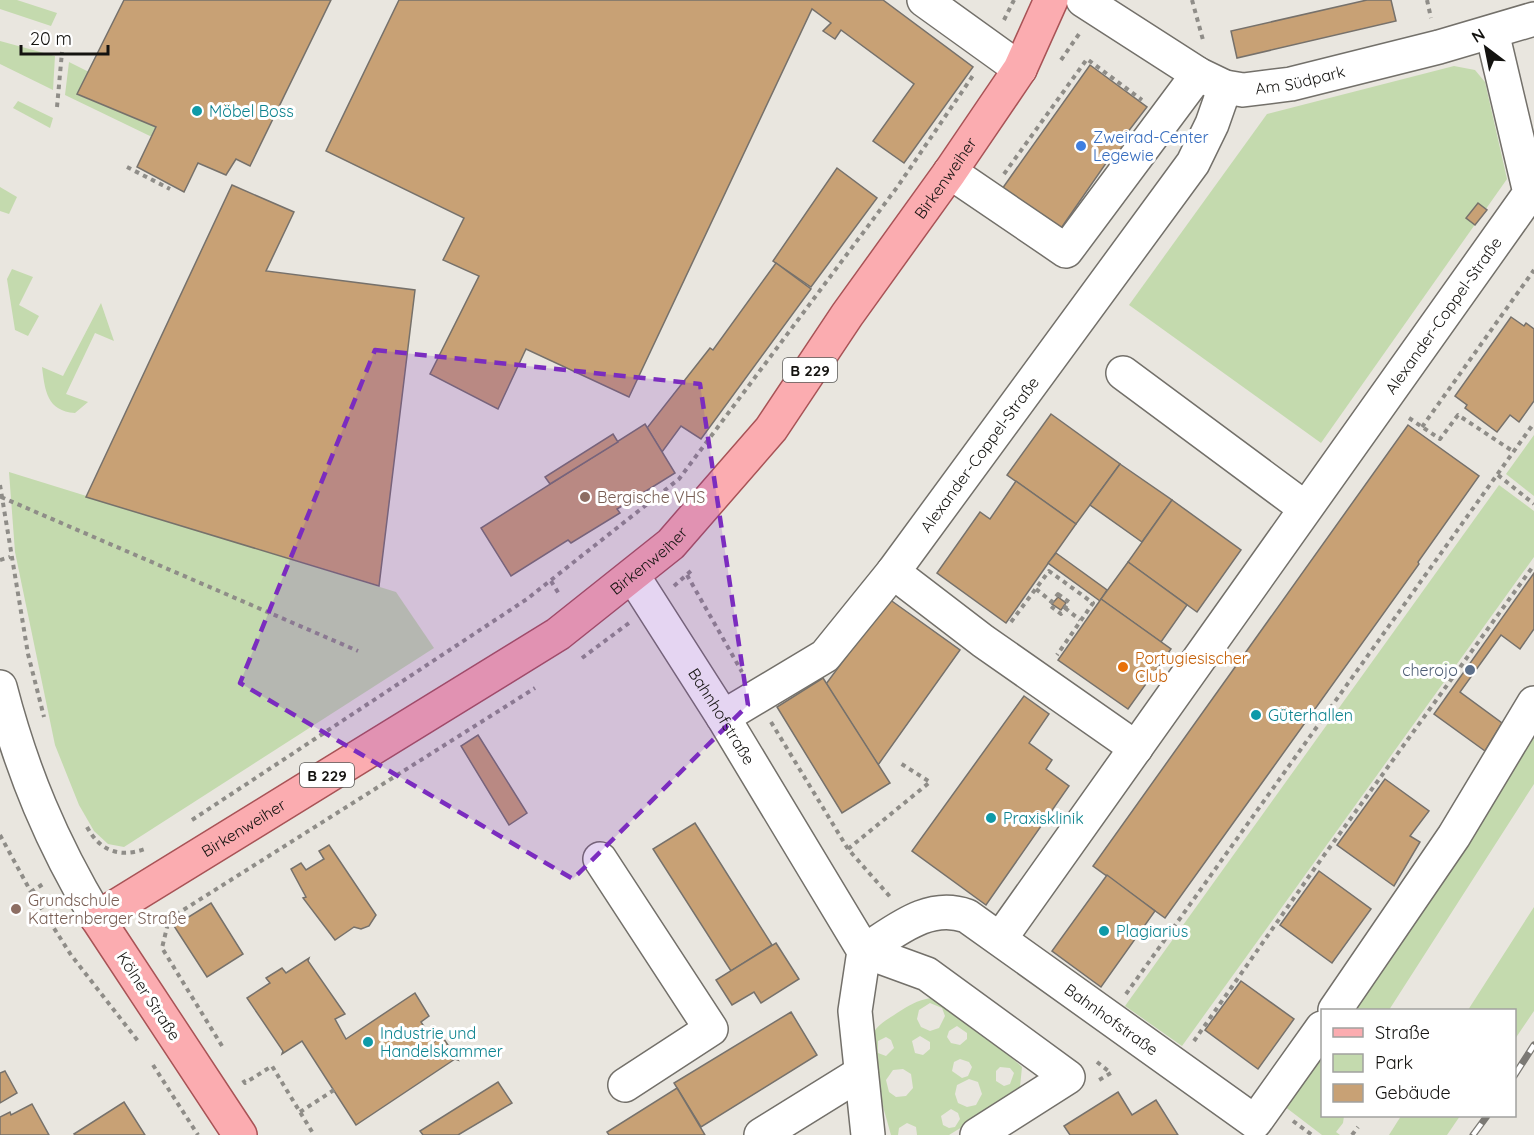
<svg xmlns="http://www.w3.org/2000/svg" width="1534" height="1135" viewBox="0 0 1534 1135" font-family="Quicksand,sans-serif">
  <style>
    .green { fill: #c4daae; fill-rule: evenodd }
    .building { fill: #c8a175; stroke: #76716b; stroke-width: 1.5 }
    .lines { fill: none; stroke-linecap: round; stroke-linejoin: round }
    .minor-casing { stroke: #73706a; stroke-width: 36 }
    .major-casing { stroke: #a85356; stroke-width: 36 }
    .path { stroke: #8f8d88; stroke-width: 4; stroke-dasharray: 4.5 4.5; stroke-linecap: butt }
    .minor { stroke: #fff; stroke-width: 33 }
    .major { stroke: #fbacb0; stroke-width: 33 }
    .rail-casing { stroke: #7b7974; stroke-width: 7 }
    .rail { stroke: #fff; stroke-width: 4.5; stroke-dasharray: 14; stroke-linecap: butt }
    .marked { fill: #7b2cbf; fill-opacity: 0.2; stroke: #7b2cbf; stroke-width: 4.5; stroke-dasharray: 12 8; stroke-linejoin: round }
    .culture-dot { fill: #0f9aa8; stroke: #fff; stroke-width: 2 }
    .shop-dot { fill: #3f7fe0; stroke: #fff; stroke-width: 2 }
    .education-dot { fill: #8d6e63; stroke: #fff; stroke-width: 2 }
    .food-dot { fill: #e8710a; stroke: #fff; stroke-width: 2 }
    .service-dot { fill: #5c6f8a; stroke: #fff; stroke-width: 2 }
    .labels { text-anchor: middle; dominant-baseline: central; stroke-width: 6; stroke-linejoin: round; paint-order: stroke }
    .shield { fill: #fff; stroke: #5a5a58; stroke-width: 1.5 }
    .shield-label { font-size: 15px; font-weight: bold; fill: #141310 }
    .street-label { font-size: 16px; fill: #141310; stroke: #fff }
    .culture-label { font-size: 16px; fill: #0d838f; stroke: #fff; text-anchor: start }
    .shop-label { font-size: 16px; fill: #366cbe; stroke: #fff; text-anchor: start }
    .education-label { font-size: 16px; fill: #785e54; stroke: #fff; text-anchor: start }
    .food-label { font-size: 16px; fill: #c56008; stroke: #fff; text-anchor: start }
    .service-label { font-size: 16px; fill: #4e5e75; stroke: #fff; text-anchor: end }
  </style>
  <rect width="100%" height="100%" fill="#e9e6df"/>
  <g class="green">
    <path d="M0 0H17L57 13 51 26 0 9Z"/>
    <path d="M0 41 55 56 53 90 0 64Z"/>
    <path d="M69 62 89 72 78 95 156 127 152 137 65 95Z"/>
    <path d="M1454 66 1475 70 1485 82 1507 179 1321 443 1129 305 1267 114Z"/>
    <path d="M18 101 53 118 50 128 13 108Z"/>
    <path d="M0 187 17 197 9 214 0 211Z"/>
    <path d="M12 269 33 277 19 305 39 316 28 336 15 330 7 279Z"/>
    <path d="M101 303 114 341 95 333 66 394 88 402 75 413C47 411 45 391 42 367L63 376Z"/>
    <path d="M1534 435V496L1506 474Z"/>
    <path d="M9 472 396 592 434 648 124 847 108 844 94 831 79 805 55 745 15 552Z"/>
    <path d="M1499 485 1534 511V557L1182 1046 1125 1006Z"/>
    <path d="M1534 734V784L1389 1010H1354L1432 898Z"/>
    <path d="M1534 907V1011L1515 1039 1514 1010H1468Z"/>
    <path d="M931 998 943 1003 1012 1058 1022 1067 1020 1087 1006 1100 949 1135H917L916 1127 907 1123 899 1128 898 1135H891C885 1112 868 1060 871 1039 873 1027 888 1019 897 1013 908 1006 917 1000 931 998ZM930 1003 942 1008 945 1016 939 1028 930 1031 921 1027 917 1019 919 1010ZM957 1026 967 1033V1039L960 1045 951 1043 947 1037 949 1031ZM920 1036 930 1042V1049L923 1055 915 1053 912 1041ZM886 1037 891 1040 894 1048 886 1056 878 1053V1041ZM960 1059 969 1062 972 1067 968 1076 962 1078 952 1071 954 1062ZM1000 1067 1010 1068 1014 1073 1010 1084 1004 1086 996 1081V1071ZM903 1069 911 1074 913 1088 906 1096 896 1097 889 1092 886 1080 893 1070ZM969 1079 978 1082 982 1094 976 1105 967 1107 958 1103 955 1094 957 1085ZM951 1109 958 1113 960 1119 955 1127 949 1128 943 1125 941 1116Z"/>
    <path d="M1322 1053V1116H1344L1343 1123 1336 1132 1340 1135H1322L1284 1106Z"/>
    <path d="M1401 1116H1460L1447 1135H1389Z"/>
  </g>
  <g class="building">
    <path d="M124 0H331L250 166 236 159 226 175 198 163 184 192 137 167 156 127 77 94Z"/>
    <path d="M399 0H883L973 67 904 163 873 141 914 84 841 30 835 39 823 31 831 23 812 9 629 397 526 349 498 409 430 374 479 276 443 260 464 218 326 151Z"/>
    <path d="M1367 0H1391L1396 21 1237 58 1231 31Z"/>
    <path d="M1090 65 1147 107 1127 133 1134 138 1120 158 1113 153 1055 237 997 196Z"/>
    <path d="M837 168 877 198 811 287 773 261Z"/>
    <path d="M232 185 294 212 266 271 415 290 379 586 86 497Z"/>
    <path d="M1478 203 1487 210 1475 225 1466 218Z"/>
    <path d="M776 263 811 289 701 439 681 426 662 452 647 428 710 348 713 350Z"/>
    <path d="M1511 317 1524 326 1526 323 1534 329V401L1519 422 1510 415 1497 432 1465 408 1467 405 1455 396Z"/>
    <path d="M1051 414 1120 464 1076 524 1007 475Z"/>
    <path d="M645 424 675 473 617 509 620 513 571 543 568 540 511 576 481 528Z"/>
    <path d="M1408 425 1479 476 1418 562 1419 564 1165 918 1093 866Z"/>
    <path d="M613 434 618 442 550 484 545 477Z"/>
    <path d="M1120 464 1172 500 1142 542 1090 505Z"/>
    <path d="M1016 481 1076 524 1006 623 937 573 980 512 990 519Z"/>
    <path d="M1172 500 1241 550 1197 612 1128 562Z"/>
    <path d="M1056 553 1107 590 1100 601 1048 563Z"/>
    <path d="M1128 562 1187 605 1161 642 1101 599Z"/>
    <path d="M1534 573V629L1520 649 1501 635 1460 692 1502 723 1485 751 1434 714Z"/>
    <path d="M1058 597 1066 603 1061 610 1052 604Z"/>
    <path d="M889 599 960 650 878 765 826 684Z"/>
    <path d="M1101 599 1171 649 1128 709 1058 660Z"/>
    <path d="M823 678 890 783 842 813 777 707Z"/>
    <path d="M1024 696 1049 714 1029 743 1052 760 1046 769 1069 786 986 905 912 851Z"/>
    <path d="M478 735 527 813 509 825 461 746Z"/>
    <path d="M1385 779 1429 811 1410 836 1420 842 1394 886 1337 845Z"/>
    <path d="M695 823 772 945 731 971 653 849Z"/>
    <path d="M329 845 376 915 369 926 361 929 354 927 335 940 303 898 306 897 291 869 301 863 306 870 324 859 319 851Z"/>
    <path d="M1319 871 1371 909 1332 963 1280 925Z"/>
    <path d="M1107 875 1155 911 1101 987 1052 951Z"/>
    <path d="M211 903 243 954 207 977 174 926Z"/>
    <path d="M776 943 799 979 761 1003 754 992 732 1005 716 980Z"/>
    <path d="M309 958 308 961 345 1014 335 1019 346 1039 415 993 429 1016 421 1022 434 1042 442 1036 458 1060 455 1059 356 1125 302 1041 282 1054 283 1051 247 998 270 983 266 978 282 968 286 973Z"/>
    <path d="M1241 981 1294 1019 1258 1069 1205 1030Z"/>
    <path d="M791 1012 817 1055 701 1127 674 1083Z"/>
    <path d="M5 1071 17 1093 0 1103V1073Z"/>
    <path d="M498 1082 512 1103 458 1135H423L420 1131Z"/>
    <path d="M677 1088 705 1135H609L607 1132Z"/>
    <path d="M1118 1092 1132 1115 1156 1100 1178 1135H1070L1064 1126Z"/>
    <path d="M124 1102 145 1135H75L74 1134Z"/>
    <path d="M32 1104 49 1135H0V1117L10 1112 11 1115Z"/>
  </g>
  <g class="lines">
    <g class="minor-casing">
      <g id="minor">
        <path d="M924 0 1020 69"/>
        <path id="s1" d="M1083 0 1198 74 1225 87 1243 90 1291 84 1439 47 1534 19"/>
        <path d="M950 172 1066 251 1198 74"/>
        <path d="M1123 373 1305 508"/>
        <path id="s2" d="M633 576 723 717 864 951 855 1011 868 1135"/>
        <path d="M0 687C22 772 52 843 97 918"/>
        <path d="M723 717 825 656 893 572"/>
        <path id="s3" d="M1136 748 983 641 893 572 1193 163 1212 124 1225 87"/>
        <path d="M600 859 711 1029 625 1085"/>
        <path id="s4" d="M1000 939 1530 193 1492 32"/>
        <path id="s5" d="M864 951C896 931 928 902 967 916L1255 1122 1322 1028"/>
        <path d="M864 951 927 974 1068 1077 977 1135"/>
        <path d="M1335 1010 1454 836 1534 703"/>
        <path d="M761 1135 861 1073"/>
      </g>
    </g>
    <g class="major-casing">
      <g id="major">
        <path id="s6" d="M240 1135 97 918 558 634 671 544 771 429 847 315 950 172 1020 69 1051 0"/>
      </g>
    </g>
    <g class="path">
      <path d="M1192 0 1203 40"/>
      <path d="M1427 0 1431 18"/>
      <path d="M1004 20 1014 0"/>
      <path d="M1061 60 1079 34"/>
      <path d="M57 107 62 52"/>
      <path d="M127 167 170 189"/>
      <path d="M1004 174 1087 59 1142 100"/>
      <path d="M1409 418 1440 439 1458 415 1514 452"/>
      <path d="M1422 427 1534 270"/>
      <path d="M1498 475 1534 504"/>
      <path d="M0 485 28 654 44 717"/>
      <path d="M1 497 358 651"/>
      <path d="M0 560 10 557"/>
      <path d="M687 575 742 672"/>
      <path d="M551 581 559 594"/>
      <path d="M674 586 691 571"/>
      <path d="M1036 589 1052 602"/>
      <path d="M1058 594 1069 602 1061 614 1049 605Z"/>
      <path d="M1065 608 1080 620"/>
      <path d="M1011 622 1049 571 1093 603 1057 655"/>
      <path d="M582 658 629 623"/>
      <path d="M771 722 848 849 892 899"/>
      <path d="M192 820 527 599 679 479 898 186 974 74"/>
      <path d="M87 827C100 851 119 858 145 849"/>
      <path d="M0 835 31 892 71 955 138 1041"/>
      <path d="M848 849 930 782 900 763"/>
      <path d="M31 892 43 884"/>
      <path d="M1126 994 1534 423"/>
      <path d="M1194 1041 1317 865 1534 565"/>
      <path d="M222 1046 162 948 169 919 535 688"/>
      <path d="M1097 1062 1111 1073 1099 1080"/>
      <path d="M153 1065 198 1135"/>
      <path d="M243 1080 245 1083 272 1066 314 1135"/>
      <path d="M300 1112 334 1090"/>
      <path d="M1293 1121 1312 1135"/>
      <path d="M1352 1135 1358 1127"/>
    </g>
    <use href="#minor" class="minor"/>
    <use href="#major" class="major"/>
    <g class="rail-casing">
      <g id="rail">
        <path d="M1514 1076 1534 1045"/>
        <path d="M1473 1135 1487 1116"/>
      </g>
    </g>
    <use href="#rail" class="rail"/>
  </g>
  <path class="marked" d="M375 350 700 384 748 705 573 879 240 683Z"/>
  <g class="culture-dot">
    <circle cx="197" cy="111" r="6"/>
    <circle cx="1256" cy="715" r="6"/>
    <circle cx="991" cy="818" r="6"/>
    <circle cx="1104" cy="931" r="6"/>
    <circle cx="368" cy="1042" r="6"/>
  </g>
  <circle class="shop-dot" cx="1081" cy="146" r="6"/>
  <g class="education-dot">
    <circle cx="585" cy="497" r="6"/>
    <circle cx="16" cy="909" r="6"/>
  </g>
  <circle class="food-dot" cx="1123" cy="667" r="6"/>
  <circle class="service-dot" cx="1470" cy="670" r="6"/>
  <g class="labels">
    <g class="shield">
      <rect x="783" y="358" width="54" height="24" rx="4.5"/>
      <rect x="300" y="763" width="54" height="24" rx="4.5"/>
    </g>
    <g class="shield-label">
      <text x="810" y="370">B 229</text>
      <text x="327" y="775">B 229</text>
    </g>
    <g class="street-label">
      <text stroke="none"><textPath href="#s1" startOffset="243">Am Südpark</textPath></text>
      <text stroke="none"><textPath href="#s6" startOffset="1404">Birkenweiher</textPath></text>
      <text stroke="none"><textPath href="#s4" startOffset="765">Alexander-Coppel-Straße</textPath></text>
      <text stroke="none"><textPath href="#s3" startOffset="446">Alexander-Coppel-Straße</textPath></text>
      <text stroke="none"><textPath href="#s6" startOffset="918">Birkenweiher</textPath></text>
      <text stroke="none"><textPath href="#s2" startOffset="166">Bahnhofstraße</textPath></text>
      <text stroke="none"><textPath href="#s6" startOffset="432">Birkenweiher</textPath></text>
      <text transform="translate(149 996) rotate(57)">Kölner Straße</text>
      <text stroke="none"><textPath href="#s5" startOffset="291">Bahnhofstraße</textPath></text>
    </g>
    <g class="culture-label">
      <text x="209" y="111">Möbel Boss</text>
      <text x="1268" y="715">Güterhallen</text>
      <text x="1003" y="818">Praxisklinik</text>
      <text x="1116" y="931">Plagiarius</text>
      <text x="380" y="1033">Industrie und<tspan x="380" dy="18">Handelskammer</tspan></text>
    </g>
    <g class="shop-label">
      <text x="1093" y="137">Zweirad-Center<tspan x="1093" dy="18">Legewie</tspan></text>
    </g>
    <g class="education-label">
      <text x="597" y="497">Bergische VHS</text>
      <text x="28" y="900">Grundschule<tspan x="28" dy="18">Katternberger Straße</tspan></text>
    </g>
    <g class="food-label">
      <text x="1135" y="658">Portugiesischer<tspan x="1135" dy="18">Club</tspan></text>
    </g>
    <g class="service-label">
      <text x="1458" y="670">cherojo</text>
    </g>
  </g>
  <rect x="1321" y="1009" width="195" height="108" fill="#ffffff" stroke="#a1a19f" stroke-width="1.5"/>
  <rect x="1333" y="1028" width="30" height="9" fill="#fbacb0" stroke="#a1a19f" stroke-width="1.5"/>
  <text x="1375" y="1039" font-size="18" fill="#141310">Straße</text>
  <rect x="1333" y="1054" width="30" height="18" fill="#c4daae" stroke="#a1a19f" stroke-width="1.5"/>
  <text x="1375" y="1069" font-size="18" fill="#141310">Park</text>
  <rect x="1333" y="1084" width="30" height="18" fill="#c8a175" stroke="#a1a19f" stroke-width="1.5"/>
  <text x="1375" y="1099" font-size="18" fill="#141310">Gebäude</text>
  <g transform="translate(1486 48) rotate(328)" stroke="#ffffff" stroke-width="4.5" paint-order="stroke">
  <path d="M0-4.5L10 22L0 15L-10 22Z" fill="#141310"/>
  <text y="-9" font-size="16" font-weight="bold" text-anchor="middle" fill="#141310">N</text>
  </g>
  <path d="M21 45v9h87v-9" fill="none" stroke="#141310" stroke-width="3"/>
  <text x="30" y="45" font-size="18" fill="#141310" stroke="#ffffff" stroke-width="4.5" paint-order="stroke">20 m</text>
</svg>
